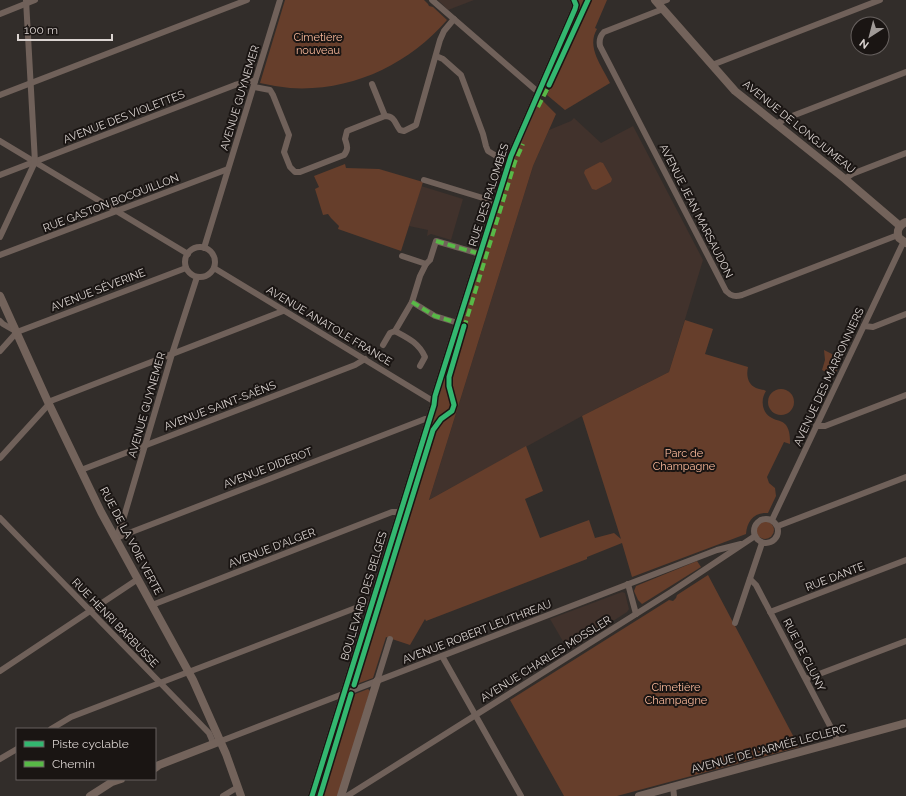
<svg xmlns="http://www.w3.org/2000/svg" width="906" height="796" viewBox="0 0 906 796" font-family="Raleway,sans-serif">
  <style>
    .built { fill: #41322c }
    .green { fill: #663e2b }
    .lines { fill: none; stroke-linecap: round; stroke-linejoin: round }
    .street { stroke: #70615a; stroke-width: 6 }
    .secondary { stroke: #73635b; stroke-width: 8 }
    .quiet { stroke: #58b947; stroke-width: 4; stroke-dasharray: 8 4; stroke-linecap: butt }
    .cycleway-casing { stroke: #1a1513; stroke-width: 8 }
    .cycleway { stroke: #33b770; stroke-width: 5 }
    .labels { text-anchor: middle; dominant-baseline: central; stroke-width: 4; stroke-linejoin: round; paint-order: stroke }
    .park-label { font-size: 11px; fill: #fbba9c; stroke: #1a1513 }
    .street-label { font-size: 11px; fill: #dbd4d1; stroke: #1a1513 }
  </style>
  <rect width="100%" height="100%" fill="#322d2a"/>
  <g class="built">
    <path d="M438 0H474L448 10Z"/>
    <path d="M574 118 601 143 633 126 703 260 669 372 582 416 429 500 533 166 549 130 571 121Z"/>
    <path d="M421 186 463 199 451 240 431 234 427 236 428 230 409 226Z"/>
    <path d="M622 592 625 593 629 609 627 612 568 650 550 619Z"/>
  </g>
  <g class="green">
    <path d="M285 0H424L428 4 429 6 433 7 447 20C408 65 351 92 290 88 280 87 270 85 260 83Z"/>
    <path d="M577 0H586L549 82 546 81Z"/>
    <path d="M590 0H607L595 28 597 29C586 47 602 66 610 83L565 110 547 95Z"/>
    <path d="M540 100H542L556 114 533 166 429 500 526 446 543 491 525 499 540 538 589 520 595 538 614 533 621 539 582 416 669 372 685 320 713 329 705 354 748 367C746 376 748 384 756 388 760 390 763 389 766 391 760 400 762 413 772 418 777 421 782 420 786 425 790 431 790 437 790 444L784 442 767 477 769 483 775 488 776 496 768 513C754 512 747 521 746 534L632 577 622 543 587 557V559L426 621 425 619 410 645 386 637 373 678 354 685 352 682 438 405 437 397 510 165Z"/>
    <path d="M600 162 603 163 612 179 611 182 596 190 592 189 584 173 585 170Z"/>
    <path d="M345 164 346 168 379 169 423 182 401 251 338 229 339 226 331 218 328 214 323 215 315 189 319 187 314 176Z"/>
    <path d="M824 350 842 359 834 376 822 370 825 360Z"/>
    <circle cx="781" cy="402" r="13"/>
    <circle cx="765" cy="530" r="9"/>
    <path d="M697 561 701 567 642 604 638 600 634 591 636 586Z"/>
    <path d="M708 575 799 747 617 796H564L510 700 669 600 673 601 676 598 677 595Z"/>
    <path d="M368 689 370 691 338 796H315L345 698Z"/>
  </g>
  <g class="lines">
    <g class="street">
      <path d="M432 0 538 92"/>
      <path d="M658 3 667 0"/>
      <path d="M663 9 604 32C600 36 599 41 600 46L726 291C731 296 735 297 742 295L898 235"/>
      <path d="M0 14 35 0"/>
      <path d="M436 56 443 59 461 75 483 134 486 146 488 151 508 163"/>
      <path d="M712 65 880 0"/>
      <path d="M372 84 385 116"/>
      <path d="M254 87 270 90 273 95 289 135 284 152 290 167 295 172H300L344 155C349 149 347 145 345 139L347 131 385 116C395 116 395 124 400 130L404 131 416 125 440 40 444 31 454 19"/>
      <path d="M0 95 247 0"/>
      <path d="M776 124 787 118 906 72"/>
      <path d="M0 141 188 254"/>
      <path d="M0 175 235 85 250 81H255"/>
      <path d="M845 179 852 174 906 153"/>
      <path d="M424 180 496 202"/>
      <path d="M0 237 35 162 26 0"/>
      <circle cx="200" cy="262" r="15"/>
      <path d="M204 248 280 0"/>
      <path d="M0 255 228 169"/>
      <path d="M402 256 426 264"/>
      <path d="M214 268 433 401"/>
      <path d="M412 302 435 316 458 323"/>
      <path d="M0 321 3 324 17 332"/>
      <path d="M864 326 873 327 906 314"/>
      <path d="M395 331C408 338 419 343 425 357L420 366"/>
      <path d="M17 332 186 268"/>
      <path d="M383 345 390 333 395 331 412 302 420 276 426 264 430 260 436 241 480 254"/>
      <path d="M0 351 17 332"/>
      <path d="M48 402 283 311"/>
      <path d="M816 426H825L906 395"/>
      <path d="M0 458 49 404"/>
      <path d="M81 470 355 365 365 359"/>
      <path d="M0 518 209 733 212 740V744"/>
      <circle cx="766" cy="531" r="12"/>
      <path d="M772 520 903 243"/>
      <path d="M778 526 906 477"/>
      <path d="M116 538 425 419H429"/>
      <path d="M116 538 123 520 172 354 197 277"/>
      <path d="M750 579 756 585 838 741"/>
      <path d="M628 584 636 614"/>
      <path d="M152 605 392 512H400"/>
      <path d="M770 612 906 560"/>
      <path d="M735 623 762 543"/>
      <path d="M442 656 521 796"/>
      <path d="M0 671 138 579"/>
      <path d="M806 679 906 641"/>
      <path d="M377 681 390 639"/>
      <path d="M51 729 71 717 366 604H371"/>
      <path d="M221 741 717 550 741 544"/>
      <path d="M0 759 17 749"/>
      <path d="M673 786 674 796"/>
      <path d="M223 796 238 787"/>
      <path d="M347 796 671 592 755 536"/>
    </g>
    <g class="secondary">
      <path d="M655 0 735 91 845 179 900 226"/>
      <path d="M906 222C899 225 896 231 899 238L906 243"/>
      <path d="M0 296 48 402 101 512 193 680 226 754 241 796"/>
      <path d="M155 768 159 765 221 741"/>
      <path d="M90 796 112 782 121 779"/>
      <path d="M312 796 434 405 435 396 511 156 575 9 576 5 574 0"/>
      <path d="M341 796 377 681"/>
      <path d="M639 796 906 723"/>
    </g>
    <g class="quiet">
      <path d="M538 107 551 82"/>
      <path d="M436 241 480 254"/>
      <path d="M412 302 435 316 458 323"/>
      <path d="M464 328 515 162 523 144"/>
    </g>
    <g class="cycleway-casing">
      <g id="cycleway">
        <path d="M549 85 588 0"/>
        <path d="M354 685 433 430 441 419 452 411 454 405 449 386V377L464 326"/>
        <path d="M312 796 434 405 435 396 511 156 575 9 576 5 574 0"/>
        <path d="M320 796 351 694"/>
      </g>
    </g>
    <use href="#cycleway" class="cycleway"/>
  </g>
  <g class="labels">
    <g class="park-label">
      <text x="318" y="37">Cimetière<tspan x="318" dy="13">nouveau</tspan></text>
      <text x="684" y="453">Parc de<tspan x="684" dy="13">Champagne</tspan></text>
      <text x="676" y="687">Cimetière<tspan x="676" dy="13">Champagne</tspan></text>
    </g>
    <g class="street-label">
      <text transform="translate(240 98) rotate(-73)">AVENUE GUYNEMER</text>
      <text transform="translate(124 117) rotate(-21)">AVENUE DES VIOLETTES</text>
      <text transform="translate(799 127) rotate(39)">AVENUE DE LONGJUMEAU</text>
      <text transform="translate(489 195) rotate(-72)">RUE DES PALOMBES</text>
      <text transform="translate(111 203) rotate(-21)">RUE GASTON BOCQUILLON</text>
      <text transform="translate(696 211) rotate(63)">AVENUE JEAN MARSAUDON</text>
      <text transform="translate(98 290) rotate(-21)">AVENUE SÉVERINE</text>
      <text transform="translate(329 326) rotate(31)">AVENUE ANATOLE FRANCE</text>
      <text transform="translate(829 377) rotate(-65)">AVENUE DES MARRONNIERS</text>
      <text transform="translate(147 405) rotate(-74)">AVENUE GUYNEMER</text>
      <text transform="translate(220 406) rotate(-21)">AVENUE SAINT-SAËNS</text>
      <text transform="translate(268 468) rotate(-21)">AVENUE DIDEROT</text>
      <text transform="translate(131 541) rotate(62)">RUE DE LA VOIE VERTE</text>
      <text transform="translate(272 548) rotate(-21)">AVENUE D'ALGER</text>
      <text transform="translate(835 577) rotate(-21)">RUE DANTE</text>
      <text transform="translate(364 596) rotate(-73)">BOULEVARD DES BELGES</text>
      <text transform="translate(115 623) rotate(46)">RUE HENRI BARBUSSE</text>
      <text transform="translate(477 632) rotate(-21)">AVENUE ROBERT LEUTHREAU</text>
      <text transform="translate(804 655) rotate(63)">RUE DE CLUNY</text>
      <text transform="translate(546 659) rotate(-32)">AVENUE CHARLES MOSSLER</text>
      <text transform="translate(769 749) rotate(-15)">AVENUE DE L'ARMÉE LECLERC</text>
    </g>
  </g>
  <rect x="16" y="728" width="140" height="52" fill="#1a1513" stroke="#67615f"/>
  <rect x="24" y="741" width="20" height="6" fill="#33b770" stroke="#67615f"/>
  <text x="52" y="748" font-size="12" fill="#dbd4d1">Piste cyclable</text>
  <rect x="24" y="761" width="20" height="6" fill="#58b947" stroke="#67615f"/>
  <text x="52" y="768" font-size="12" fill="#dbd4d1">Chemin</text>
  <g transform="translate(870 36) rotate(216)"><circle r="19" fill="#1a1513" stroke="#67615f"/>
  <path d="M0-3L7 15L0 10L-7 15Z" fill="#a09a97"/>
  <text y="-6" font-size="11" font-weight="bold" text-anchor="middle" fill="#dbd4d1">N</text>
  </g>
  <path d="M18 34v6h94v-6" fill="none" stroke="#dbd4d1" stroke-width="2"/>
  <text x="24" y="34" font-size="12" fill="#dbd4d1" stroke="#1a1513" stroke-width="3" paint-order="stroke">100 m</text>
</svg>
